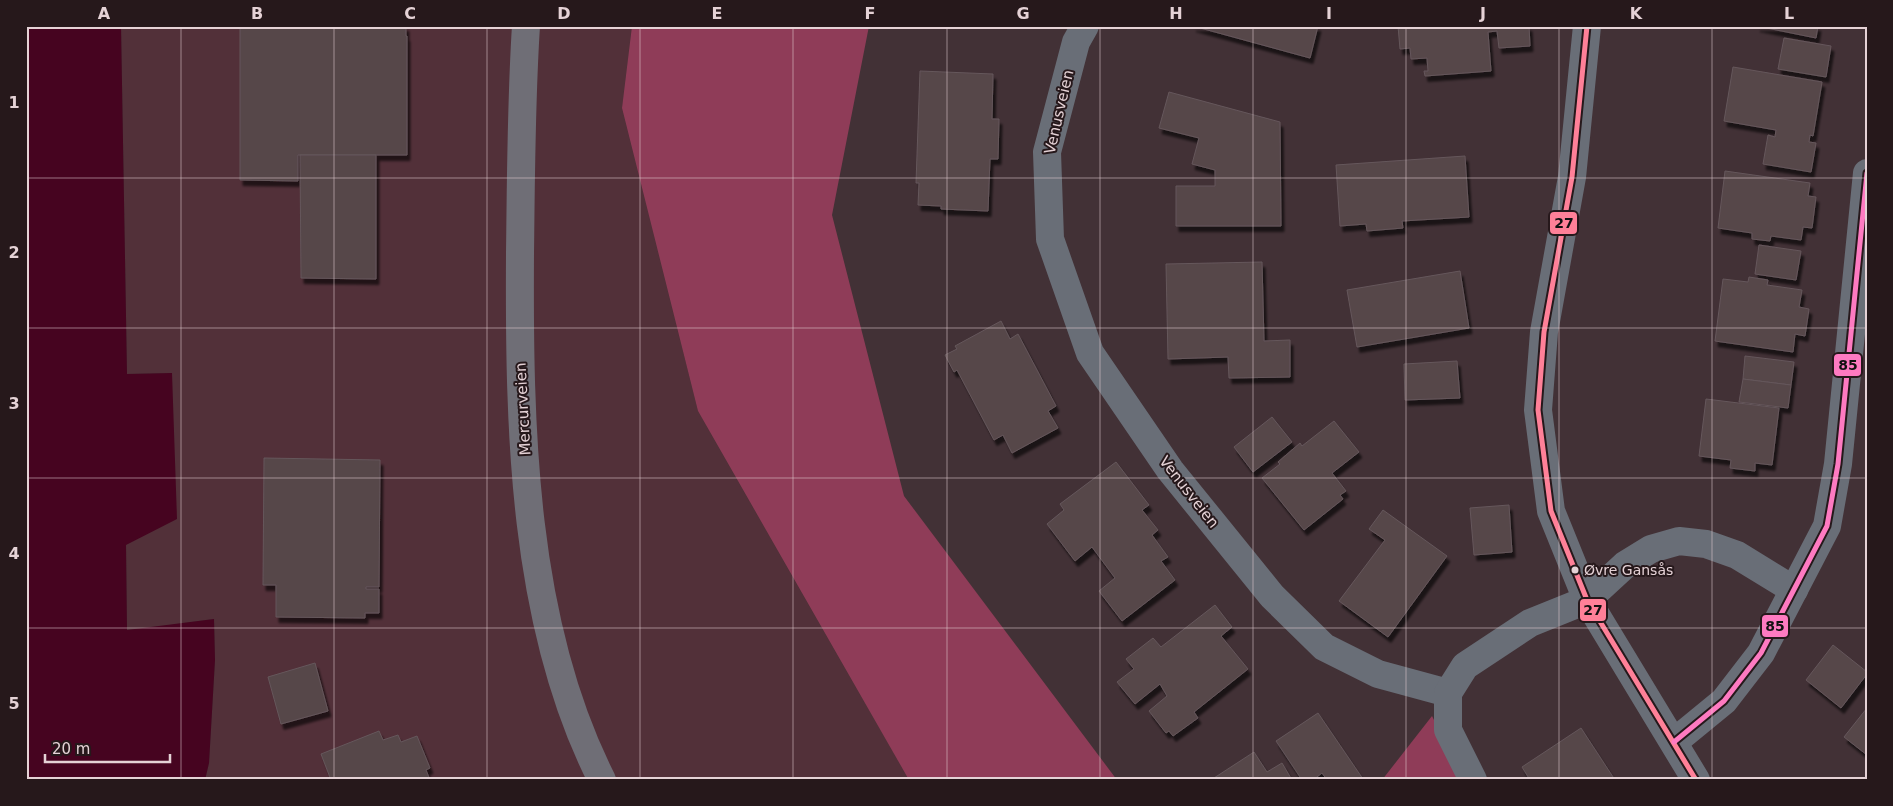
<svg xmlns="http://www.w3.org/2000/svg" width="1893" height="806" viewBox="0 0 1893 806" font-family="'DejaVu Sans',sans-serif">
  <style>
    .built { fill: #523039 }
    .forest { fill: #8f3c58 }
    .water { fill: #460420 }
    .building { fill: #56464a; stroke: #65575b; filter: url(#shadow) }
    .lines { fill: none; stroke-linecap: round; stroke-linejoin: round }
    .minor { stroke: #696e77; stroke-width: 28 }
    .major { stroke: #6f6e76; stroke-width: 28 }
    .bus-1-casing { stroke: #26181b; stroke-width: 9 }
    .bus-2-casing { stroke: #26181b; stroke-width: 9 }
    .bus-1 { stroke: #ff8098; stroke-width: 5 }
    .bus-2 { stroke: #fe7ac1; stroke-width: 5 }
    .grid { fill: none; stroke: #e5d2d6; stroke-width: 1; stroke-opacity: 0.55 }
    .bus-dot { fill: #e5d2d6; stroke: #26181b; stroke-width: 2 }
    .labels { text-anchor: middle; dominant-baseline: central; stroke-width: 4; stroke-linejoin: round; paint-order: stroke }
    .bus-label { font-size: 14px; fill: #e5d2d6; stroke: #26181b; text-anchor: start }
    .street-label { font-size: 15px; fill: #e5d2d6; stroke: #26181b }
    .line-badge { stroke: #26181b; stroke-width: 2 }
    .pale-badge-label { font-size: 14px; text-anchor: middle; font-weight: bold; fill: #111 }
    .neatline { fill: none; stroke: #e5d2d6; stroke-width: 2 }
    .grid-label { font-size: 16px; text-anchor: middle; font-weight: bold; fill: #e5d2d6 }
  </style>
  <defs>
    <filter id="shadow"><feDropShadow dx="3" dy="5.5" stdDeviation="1" flood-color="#0009"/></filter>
  </defs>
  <rect width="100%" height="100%" fill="#423136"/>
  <path class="built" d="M121 26H632L622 108 698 411 909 780H205L209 763 215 660 214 619 127 631 126 545 172 373 127 374Z"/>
  <g class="forest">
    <path d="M632 26H869L832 215 904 496 1117 780H909L698 411 622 108Z"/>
    <path d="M1432 716 1464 780H1382Z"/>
  </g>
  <path class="water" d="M26 26H121L127 374 172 373 177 519 126 545 127 630 214 619 215 660 209 763 205 780H26Z"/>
  <g class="building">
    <path d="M240 26H406V36H407V155H298V181L240 180Z"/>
    <path d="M1193 26H1318L1310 58Z"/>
    <path d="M1398 26H1529L1530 46 1499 48 1497 31 1488 32 1491 71 1425 76 1424 71H1428L1427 58 1411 59 1410 48 1400 49Z"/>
    <path d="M1757 26H1818L1816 38Z"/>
    <path d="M1784 38 1831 46 1826 77 1778 69Z"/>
    <path d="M1733 67 1822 82 1813 136 1810 135 1809 142 1816 143 1811 172 1763 164 1768 135 1775 137 1776 130 1724 121Z"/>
    <path d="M920 71 993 74 992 119H999L998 159H990L988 211 941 209V206L918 205 919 183H916Z"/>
    <path d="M1169 92 1280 122 1281 226H1176V186H1215V170L1192 164 1199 138 1159 128Z"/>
    <path d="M300 155H376V279L301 278Z"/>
    <path d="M1465 156 1469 217 1402 221 1403 228 1367 231 1366 224 1340 226 1336 165Z"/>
    <path d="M1725 171 1810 183 1808 196 1816 197 1812 228 1803 227 1801 240 1771 236 1770 241 1752 239V233L1718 228Z"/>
    <path d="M1759 245 1801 251 1796 280 1755 274Z"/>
    <path d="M1262 262 1264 341 1290 340V377L1229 378 1228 357 1168 359 1166 264Z"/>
    <path d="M1460 271 1469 328 1357 347 1347 290Z"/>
    <path d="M1749 277 1768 280 1767 285 1802 290 1799 307 1809 309 1805 336 1795 334 1793 352 1715 341 1723 279 1748 282Z"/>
    <path d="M1001 321 1010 339 1018 334 1056 406 1048 411 1058 428 1012 453 1003 435 994 440 957 370 954 372 945 355 957 349 955 346Z"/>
    <path d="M1745 356 1794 362 1791 385 1743 379Z"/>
    <path d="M1457 361 1460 398 1405 400 1404 364Z"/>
    <path d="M1743 379 1791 385 1788 408 1739 402Z"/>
    <path d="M1706 399 1779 408 1772 465 1755 463V471L1730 468 1731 460 1699 456Z"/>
    <path d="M1272 417 1292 442 1253 472 1234 447Z"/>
    <path d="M1334 421 1359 452 1332 473 1346 491 1340 495 1343 499 1304 530 1262 478 1280 464 1278 462 1300 443 1302 446Z"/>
    <path d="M264 458 380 460 379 587H366V589H379V613H365V618L276 617V585H263Z"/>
    <path d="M1116 462 1149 505 1142 510 1158 530 1152 535 1168 557 1161 561 1175 580 1122 621 1099 591 1115 578 1092 547 1075 561 1047 524 1064 510 1060 504Z"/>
    <path d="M1509 505 1512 552 1474 555 1470 508Z"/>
    <path d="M1383 510 1447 556 1388 637 1339 601 1385 540 1369 529Z"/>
    <path d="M1215 605 1232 627 1221 636 1248 669 1194 712 1198 718 1173 736 1169 731 1166 733 1149 711 1167 696 1160 684 1135 704 1117 682 1134 669 1126 659 1153 638 1161 647Z"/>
    <path d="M1833 645 1867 672V674L1841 708 1806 680Z"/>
    <path d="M315 663 328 711 281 724 268 677Z"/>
    <path d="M1867 708V755L1844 737Z"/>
    <path d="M1318 713 1363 779V780H1327L1322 773 1313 780H1302L1276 741Z"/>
    <path d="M1581 728 1615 780H1530L1522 767Z"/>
    <path d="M379 731 383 740 398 735 401 742 417 736 430 768 426 770 430 780H331L321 754Z"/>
    <path d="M1254 752 1267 772 1282 763 1292 780H1215L1214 778Z"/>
  </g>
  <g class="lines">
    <g class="minor">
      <path d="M1085 26 1076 42 1047 152 1050 239 1090 353 1170 470 1272 596 1324 647 1378 674 1448 693"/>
      <path d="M1587 26 1572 177 1544 332 1538 410 1551 511 1587 600 1696 780"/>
      <path d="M1674 742 1724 701 1761 653 1827 526 1838 464 1867 173"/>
      <path d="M1473 780 1448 730V693L1465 666 1530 623 1587 600 1625 565 1651 549 1679 541 1706 544 1737 555 1794 590"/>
    </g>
    <path class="major" d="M526 26C521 102 521 177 520 253 519 426 522 623 602 780"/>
    <g class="bus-1-casing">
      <path id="bus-1" d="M1587 26 1572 177 1544 332 1538 410 1551 511 1587 600 1696 780"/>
    </g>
    <g class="bus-2-casing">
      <path id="bus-2" d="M1674 742 1724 701 1761 653 1827 526 1838 464 1867 173"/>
    </g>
    <use href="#bus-1" class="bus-1"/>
    <use href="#bus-2" class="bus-2"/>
  </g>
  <path class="grid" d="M181 26V780M334 26V780M487 26V780M640 26V780M793 26V780M947 26V780M1100 26V780M1253 26V780M1406 26V780M1559 26V780M1712 26V780M26 178H1867M26 328H1867M26 478H1867M26 628H1867"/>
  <circle class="bus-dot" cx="1575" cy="570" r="4.5"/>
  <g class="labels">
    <g class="bus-label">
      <text x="1584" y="570">Øvre Gansås</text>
    </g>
    <g class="street-label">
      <text transform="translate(1059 112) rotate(-77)">Venusveien</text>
      <text transform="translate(523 409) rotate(-93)">Mercurveien</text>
      <text transform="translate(1189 492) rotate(52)">Venusveien</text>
    </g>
  </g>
  <g class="line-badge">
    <rect x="1549" y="211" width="29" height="24" rx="5" fill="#ff8098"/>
    <rect x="1833" y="353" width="29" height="24" rx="5" fill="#fe7ac1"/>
    <rect x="1579" y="598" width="28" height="24" rx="5" fill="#ff8098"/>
    <rect x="1761" y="614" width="28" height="24" rx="5" fill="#fe7ac1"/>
  </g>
  <g class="pale-badge-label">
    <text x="1564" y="228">27</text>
    <text x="1848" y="370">85</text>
    <text x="1593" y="615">27</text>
    <text x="1775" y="631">85</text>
  </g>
  <rect width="1893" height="806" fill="none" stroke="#26181b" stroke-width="55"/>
  <path d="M45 754v8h125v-8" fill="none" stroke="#e5d2d6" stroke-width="2.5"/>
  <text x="52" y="754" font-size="15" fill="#e5d2d6" stroke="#26181b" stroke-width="4" paint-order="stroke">20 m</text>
  <rect x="28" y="28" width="1838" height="750" class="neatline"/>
  <g class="grid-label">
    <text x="104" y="19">A</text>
    <text x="257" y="19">B</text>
    <text x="410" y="19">C</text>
    <text x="564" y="19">D</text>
    <text x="717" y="19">E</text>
    <text x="870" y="19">F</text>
    <text x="1023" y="19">G</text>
    <text x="1176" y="19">H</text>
    <text x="1329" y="19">I</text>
    <text x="1483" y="19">J</text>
    <text x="1636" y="19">K</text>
    <text x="1789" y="19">L</text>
    <text x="14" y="108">1</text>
    <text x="14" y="258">2</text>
    <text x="14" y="409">3</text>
    <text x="14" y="559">4</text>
    <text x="14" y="709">5</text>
  </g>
</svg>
